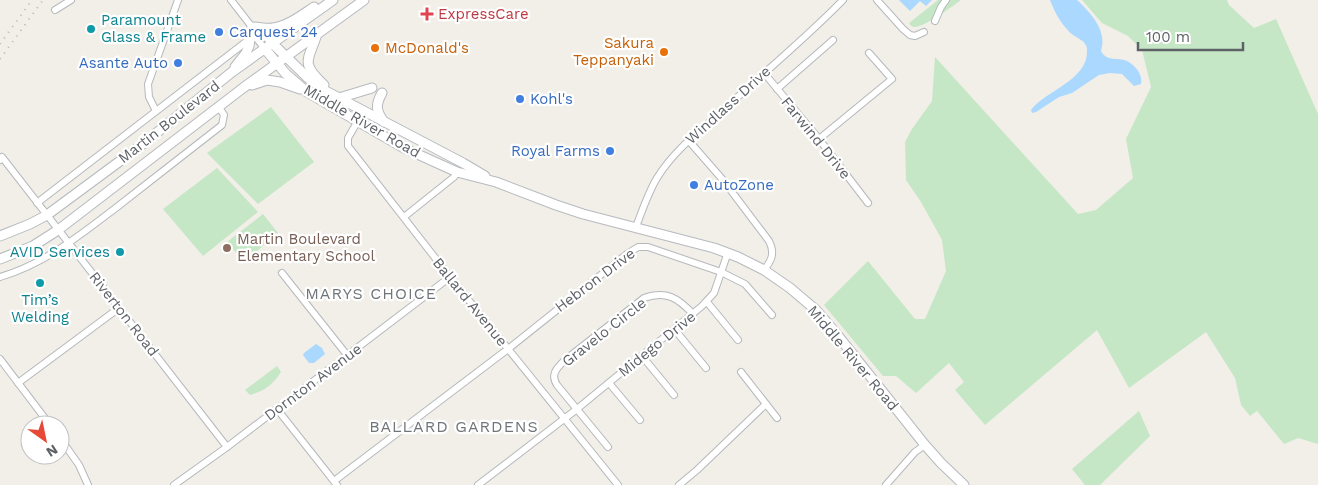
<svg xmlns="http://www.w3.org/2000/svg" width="1318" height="485" viewBox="0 0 1318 485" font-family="'Work Sans',sans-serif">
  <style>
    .green { fill: #c5e7c6 }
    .water { fill: #abd8fe }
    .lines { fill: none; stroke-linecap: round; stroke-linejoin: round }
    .street-casing { stroke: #b5b8bc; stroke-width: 8 }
    .secondary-casing { stroke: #b6babf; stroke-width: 11 }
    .street { stroke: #fff; stroke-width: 6 }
    .secondary { stroke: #fff; stroke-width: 9 }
    .rail { stroke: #b6b7b8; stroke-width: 2; stroke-dasharray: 1 6; stroke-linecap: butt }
    .health-dot { fill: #e0444e; stroke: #fff; stroke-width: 2 }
    .culture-dot { fill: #0f9aa8; stroke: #fff; stroke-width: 2 }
    .shop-dot { fill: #3f7fe0; stroke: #fff; stroke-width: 2 }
    .food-dot { fill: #e8710a; stroke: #fff; stroke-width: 2 }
    .education-dot { fill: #8d6e63; stroke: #fff; stroke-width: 2 }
    .labels { text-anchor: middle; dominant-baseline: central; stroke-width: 4.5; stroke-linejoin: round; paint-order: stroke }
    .health-label { font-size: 15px; fill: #be3a42; stroke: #fff; text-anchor: start }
    .culture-label { font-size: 15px; fill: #0d838f; stroke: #fff; text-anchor: start }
    .shop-label { font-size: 15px; fill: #366cbe; stroke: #fff; text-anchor: start }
    .food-label { font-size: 15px; fill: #c56008; stroke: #fff; text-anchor: end }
    .street-label { font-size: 15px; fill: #5f6368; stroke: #fff }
    .education-label { font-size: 15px; fill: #785e54; stroke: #fff; text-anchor: start }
    .neighbourhood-label { font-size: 16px; letter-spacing: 1px; fill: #70757a; stroke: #fff }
  </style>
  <rect width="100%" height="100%" fill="#f1efe8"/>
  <g class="green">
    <path d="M938 0H961C953 6 923 28 914 27 913 27 912 26 910 25L909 23Z"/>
    <path d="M1082 0H1227L1229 5 1254 28 1276 19 1318 114V444L1298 438 1284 444 1257 411 1250 416 1241 405 1235 378 1206 332 1129 388 1097 330 985 425 955 390 964 382 949 363 916 393 896 376H883L824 305 868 261 915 319H925L946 271 942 240 921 202 906 180 905 142 912 129 932 101 935 57 1078 214 1096 210 1133 178 1126 139 1151 87 1142 50 1128 36 1102 23Z"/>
    <path d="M271 107 314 162 258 204 207 153Z"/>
    <path d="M217 168 258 212 203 256 163 209Z"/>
    <path d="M263 214 278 233 244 262 227 242Z"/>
    <path d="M277 366 281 372C273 384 265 391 250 395L245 390Z"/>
    <path d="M1139 411 1150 436 1100 485H1085L1072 469Z"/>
  </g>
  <g class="water">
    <path d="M899 0H932L926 6 920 1 910 11Z"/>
    <path d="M1050 0H1077C1090 12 1108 31 1101 51 1107 62 1117 57 1127 61 1135 65 1143 74 1141 84L1134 86 1122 74 1110 73 1099 75 1072 93 1059 97 1036 112 1032 113 1031 110C1045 91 1088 80 1087 51 1087 48 1087 46 1085 44 1083 40 1077 38 1073 35 1062 26 1055 13 1050 0Z"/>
    <path d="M316 344 322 348 325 354 314 363H309L303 355 304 353Z"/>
  </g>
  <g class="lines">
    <g class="street-casing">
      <g id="street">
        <path d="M231 0 252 27 257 39 265 49"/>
        <path d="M877 0 903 29 910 35 915 36 924 32"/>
        <path d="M55 10 71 0"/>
        <path d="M935 21 941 7 946 0"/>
        <path d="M253 27 272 43"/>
        <path d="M764 73 819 139 868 203"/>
        <path d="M777 89 833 40"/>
        <path d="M156 111 149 97 148 84 178 0"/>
        <path d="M363 112 348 138V146L450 277 618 485"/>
        <path d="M819 139 892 79 869 53"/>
        <path d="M689 141 723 180 769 241C775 253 772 260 764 270"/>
        <path d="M0 160 2 157 227 447"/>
        <path d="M37 203 251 38"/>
        <path d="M404 217 454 177 457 172"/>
        <path d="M636 227C642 211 648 193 657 178 673 152 697 133 720 113 761 75 804 40 843 0"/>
        <path d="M282 273 347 355"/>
        <path d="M0 277C45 264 80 235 117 207 152 180 187 152 222 125L224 115 218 106"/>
        <path d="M707 302 738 340"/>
        <path d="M675 330 706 368"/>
        <path d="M642 356 674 395"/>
        <path d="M0 359 50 425"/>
        <path d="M741 372 777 418"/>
        <path d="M18 383 119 308"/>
        <path d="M609 383 640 420"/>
        <path d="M277 409 337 485"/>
        <path d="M60 438 79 465 88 485"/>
        <path d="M608 447 557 385C550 374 557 368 565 360L644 298C666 290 678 298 693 314"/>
        <path d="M334 481 508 349 627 254 638 247H648L721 272 745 284 772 315"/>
        <path d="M174 485 227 447 450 277"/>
        <path d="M478 485 577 409 702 306 714 293 728 252"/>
        <path d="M679 485 697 470 766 404"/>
        <path d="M886 485 915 452 925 445"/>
      </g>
    </g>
    <g class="secondary-casing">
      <g id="secondary">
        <path d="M317 34C309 60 299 62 324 85"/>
        <path d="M272 43 308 78 322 89 463 163 485 176"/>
        <path d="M265 49 286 74 307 92 404 148 457 172 496 182 556 205 583 214 714 248 738 257 764 270 790 288 816 310 835 332 925 445 941 463 964 485"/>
        <path d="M235 67 246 53 249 46 252 27C259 27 267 29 273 28 288 26 302 15 314 7"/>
        <path d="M252 85 267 80 280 82 300 89"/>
        <path d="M382 93C375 105 376 111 384 122"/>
        <path d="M339 98 372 88"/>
        <path d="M0 236 30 224 47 215 139 147 232 72 333 0"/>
        <path d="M0 259 33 246 58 230 243 88 364 0"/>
      </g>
    </g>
    <use href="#street" class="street"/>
    <use href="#secondary" class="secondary"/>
    <g class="rail">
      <path d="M0 44 32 0"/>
      <path d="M0 59 43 0"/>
    </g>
  </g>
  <path class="health-dot" d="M424.5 6.5h5v5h5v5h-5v5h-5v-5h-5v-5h5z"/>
  <g class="culture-dot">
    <circle cx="91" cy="29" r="5"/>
    <circle cx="120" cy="252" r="5"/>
    <circle cx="40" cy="283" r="5"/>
  </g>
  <g class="shop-dot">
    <circle cx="219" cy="32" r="5"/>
    <circle cx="178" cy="63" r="5"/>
    <circle cx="520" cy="99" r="5"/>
    <circle cx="610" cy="151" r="5"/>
    <circle cx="694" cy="185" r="5"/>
  </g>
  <g class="food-dot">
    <circle cx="375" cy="48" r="5"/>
    <circle cx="664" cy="52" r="5"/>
  </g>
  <circle class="education-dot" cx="227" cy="248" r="5"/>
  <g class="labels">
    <g class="health-label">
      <text x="438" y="14">ExpressCare</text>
    </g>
    <g class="culture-label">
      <text x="101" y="20">Paramount<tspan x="101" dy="17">Glass &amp; Frame</tspan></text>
      <text x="110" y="252" text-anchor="end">AVID Services</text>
      <text x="40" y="300" text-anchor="middle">Tim’s<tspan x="40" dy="17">Welding</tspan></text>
    </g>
    <g class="shop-label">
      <text x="229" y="32">Carquest 24</text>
      <text x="168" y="63" text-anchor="end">Asante Auto</text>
      <text x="530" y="99">Kohl's</text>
      <text x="600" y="151" text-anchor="end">Royal Farms</text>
      <text x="704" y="185">AutoZone</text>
    </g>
    <g class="food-label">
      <text x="654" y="43">Sakura<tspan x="654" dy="17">Teppanyaki</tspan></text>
      <text x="385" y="48" text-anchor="start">McDonald's</text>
    </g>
    <g class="street-label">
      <text transform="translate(728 105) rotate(-42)">Windlass Drive</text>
      <text transform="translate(362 121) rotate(30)">Middle River Road</text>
      <text transform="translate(169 122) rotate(-38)">Martin Boulevard</text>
      <text transform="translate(816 138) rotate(51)">Farwind Drive</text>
      <text transform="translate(595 280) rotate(-37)">Hebron Drive</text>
      <text transform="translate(470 302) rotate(51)">Ballard Avenue</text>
      <text transform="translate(124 314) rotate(52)">Riverton Road</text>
      <text transform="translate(604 332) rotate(-38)">Gravelo Circle</text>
      <text transform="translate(657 344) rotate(-39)">Midego Drive</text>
      <text transform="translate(853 358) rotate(50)">Middle River Road</text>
      <text transform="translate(313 382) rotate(-37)">Dornton Avenue</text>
    </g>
    <g class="education-label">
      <text x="237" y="239">Martin Boulevard<tspan x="237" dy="17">Elementary School</tspan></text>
    </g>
    <g class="neighbourhood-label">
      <text x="371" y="293">MARYS CHOICE</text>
      <text x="454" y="426">BALLARD GARDENS</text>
    </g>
  </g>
  <g transform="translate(45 440) rotate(147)"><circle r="24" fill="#ffffff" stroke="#bfc1c3"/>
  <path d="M0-4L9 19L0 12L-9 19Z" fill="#e74937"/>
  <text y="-8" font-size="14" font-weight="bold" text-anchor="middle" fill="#5f6368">N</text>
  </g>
  <path d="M1138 42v8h105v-8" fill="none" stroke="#5f6368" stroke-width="2.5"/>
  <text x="1146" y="42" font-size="15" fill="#5f6368" stroke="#ffffff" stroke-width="4" paint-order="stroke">100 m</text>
</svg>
